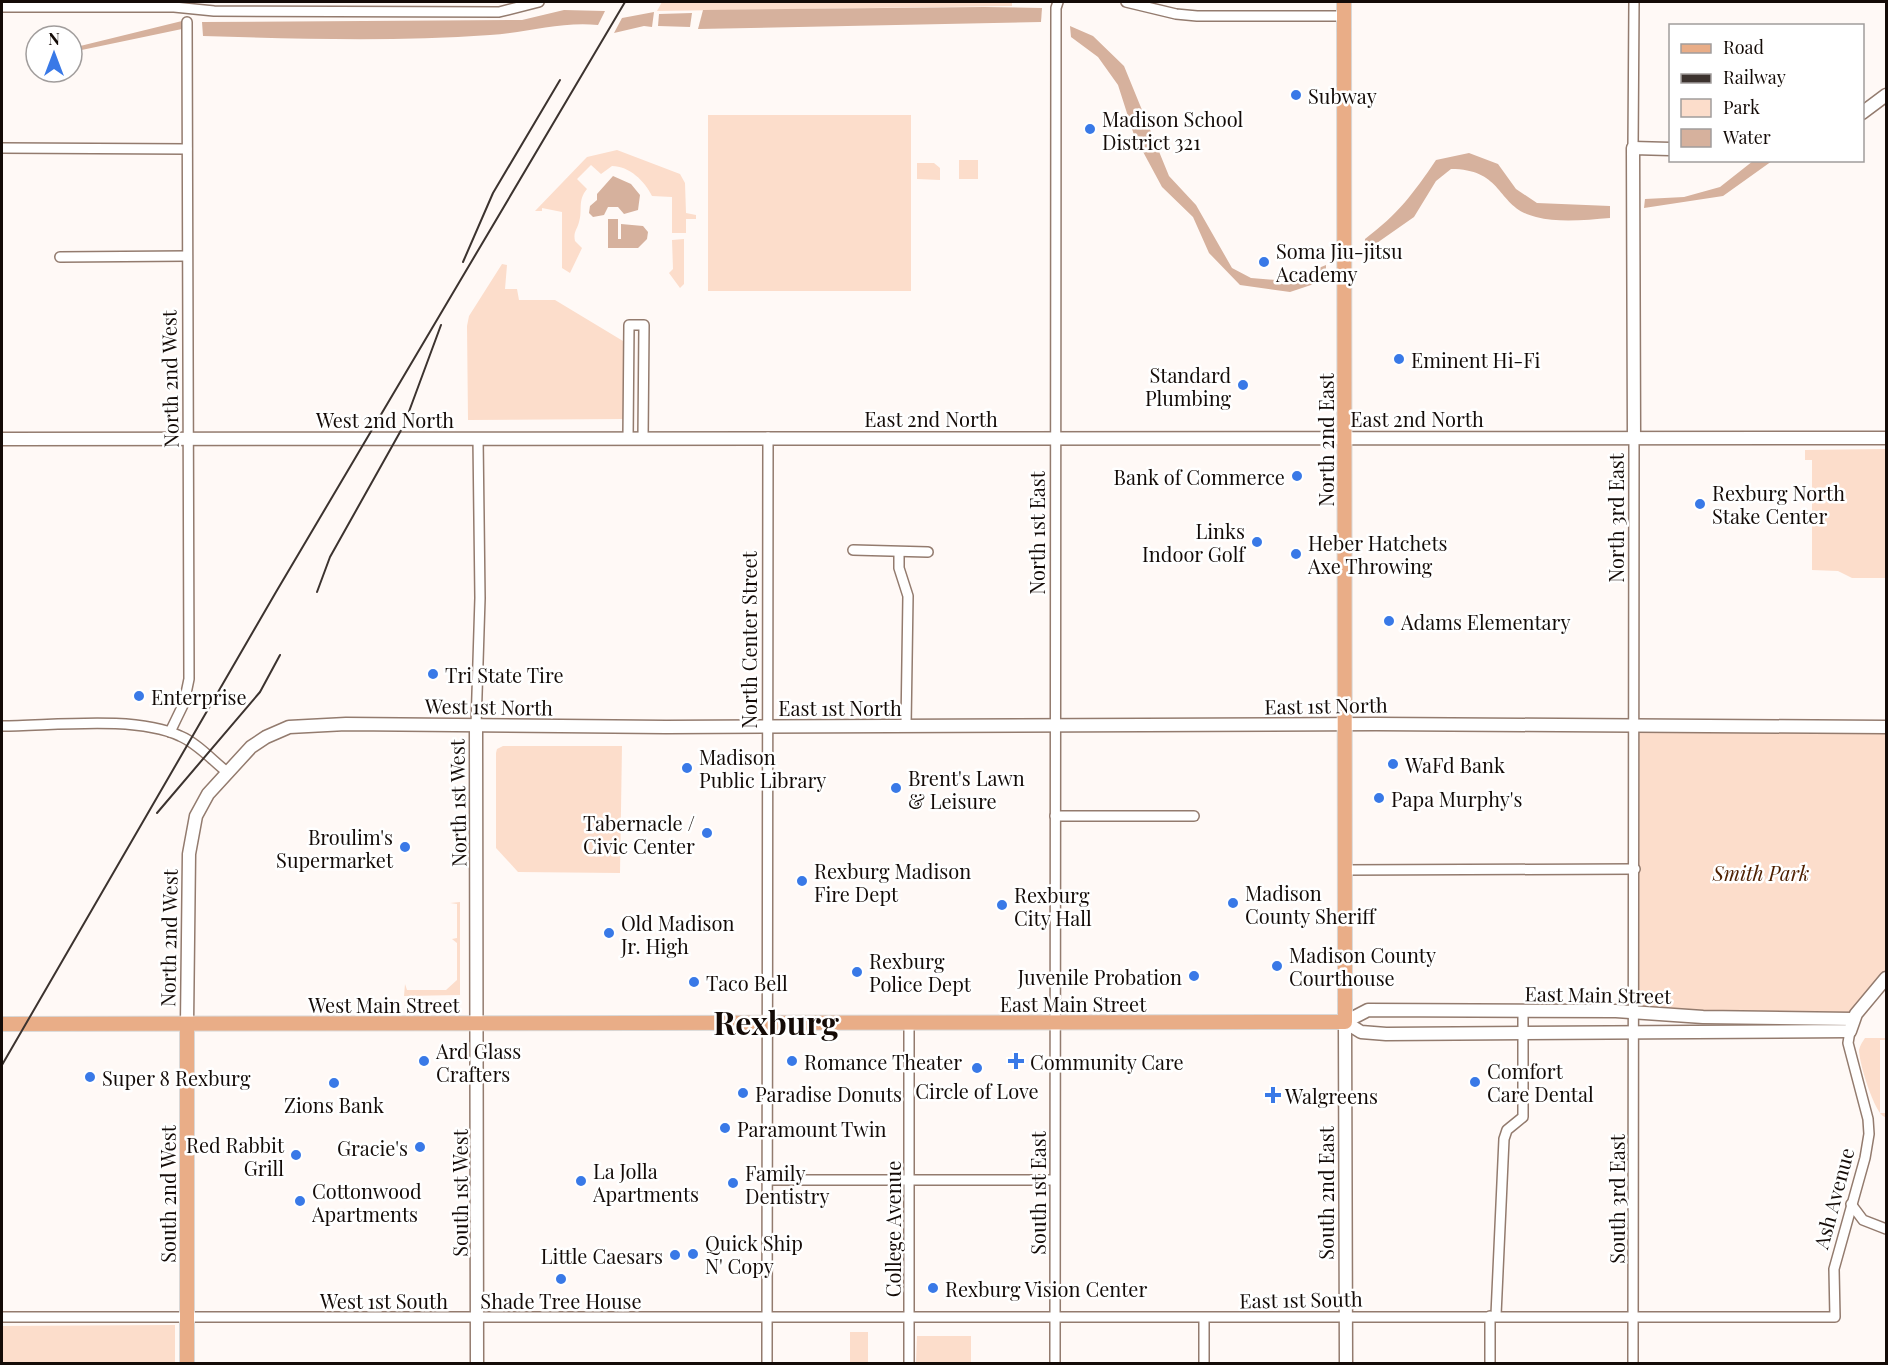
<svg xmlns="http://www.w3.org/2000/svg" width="1888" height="1365" viewBox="0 0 1888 1365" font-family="'Playfair Display',serif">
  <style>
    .green { fill: #fcddcb }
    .water { fill: #d6b19d }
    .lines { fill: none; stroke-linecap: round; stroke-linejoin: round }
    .street-casing { stroke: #937b6e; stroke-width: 12 }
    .secondary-casing { stroke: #937b6e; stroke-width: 15 }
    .primary-casing { stroke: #d9d8d7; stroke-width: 16 }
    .street { stroke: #fff; stroke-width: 9 }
    .secondary { stroke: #fff; stroke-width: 12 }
    .primary { stroke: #e9ad87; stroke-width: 14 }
    .rail { stroke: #3c332f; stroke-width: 2 }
    .poi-dot { fill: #3979e7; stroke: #fff; stroke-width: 2 }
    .labels { text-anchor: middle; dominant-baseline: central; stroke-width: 5; stroke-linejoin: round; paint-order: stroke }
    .poi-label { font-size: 20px; fill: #140b07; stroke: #fff; text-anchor: start }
    .street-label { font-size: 20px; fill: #140b07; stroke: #fff }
    .park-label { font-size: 20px; font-style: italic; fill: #4e2000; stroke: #fff }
    .town-label { font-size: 32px; font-weight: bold; fill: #140b07; stroke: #fff }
  </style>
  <rect width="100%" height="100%" fill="#fff9f6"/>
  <g class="green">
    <path d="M662 2H1012V6L657 11Z"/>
    <rect x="708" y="115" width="203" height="176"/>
    <path d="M617 150 680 174 685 183 686 213 696 215V219H686V233H672V197L652 196C645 181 629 166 612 166L601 174 591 165 577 179 587 189C577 201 583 210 579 222 577 230 573 232 575 241L582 248 570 273 562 268V212L542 208V211H535L587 157Z"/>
    <rect x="959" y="160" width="19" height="19"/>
    <path d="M917 163H934L940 168V180L917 179Z"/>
    <path d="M684 239V284L680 288 669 273 673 269 672 240Z"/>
    <path d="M502 264 507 265 505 289H517L519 300H555L623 341V419L468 420 467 326 469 316Z"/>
    <path d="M1886 449V578H1852L1838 571 1812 570V460H1805V450Z"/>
    <path d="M1635 726 1886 727V978L1850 1017 1635 1013Z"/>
    <path d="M503 746H622L620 873 518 872 496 848V753L497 749Z"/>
    <path d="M460 902V995L404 996 405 984 407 990H446L457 980V943L452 939 457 938V904L450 903Z"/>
    <path d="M1865 1038H1886V1040H1880V1113H1886L1885 1117C1875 1115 1859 1063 1859 1050 1860 1045 1863 1041 1865 1038Z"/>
    <path d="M175 1325V1363H2V1326Z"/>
    <rect x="850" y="1332" width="18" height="31"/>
    <path d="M917 1336H971V1363H916Z"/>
  </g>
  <g class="water">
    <path d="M984 7 1042 8 1041 22 698 29 703 10Z"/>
    <path d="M564 10 605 11 598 25C562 21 526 33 490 35 395 42 298 39 203 36L202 22 522 20Z"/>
    <path d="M654 12 652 27 644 26 614 33 622 18Z"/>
    <path d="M692 13 690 27 658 26 659 14Z"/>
    <path d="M182 21V29L72 52V48Z"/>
    <path d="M1070 26 1093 36 1124 66 1169 176 1196 205 1232 268 1251 278 1287 281 1326 265V275L1311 285 1290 292 1240 285 1209 253 1193 217 1162 187 1134 135 1118 85 1098 57 1071 37Z"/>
    <path d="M1469 153 1498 164 1516 189 1537 203 1610 206V218C1586 220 1559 223 1536 217 1496 208 1505 169 1451 169L1436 181 1414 217 1364 252 1365 239C1398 214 1413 194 1436 160Z"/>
    <path d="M1753 161H1772L1723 196 1644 208 1645 199 1684 197 1720 187Z"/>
    <path d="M613 176 631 184 640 195 638 210 624 214 618 207H608L604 215 593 217 589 213 590 206 597 200V194Z"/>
    <path d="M608 219H618V239H621V224L643 226 648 232 647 239 638 248H608Z"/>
  </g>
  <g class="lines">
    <g class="street-casing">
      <g id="street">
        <path d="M1126 2 1176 14 1197 16H1344"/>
        <path d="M2 7H174L214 11 499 12 539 2"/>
        <path d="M2 148 187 149"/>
        <path d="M1633 148 1634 2"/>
        <path d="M60 257 187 256"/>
        <path d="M628 438 629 325H644L643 438"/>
        <path d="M853 550 928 552"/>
        <path d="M899 553V568L908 596 906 726"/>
        <path d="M2 726C51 726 135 715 180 736 197 743 212 760 227 772"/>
        <path d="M476 726 480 598 478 438"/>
        <path d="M170 732 184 703 189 679 187 22"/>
        <path d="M1055 816H1194"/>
        <path d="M1344 870 1635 869"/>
        <path d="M766 1180H1054"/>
        <path d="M1851 1204 1863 1220 1886 1229"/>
        <path d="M1496 1315 1504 1139 1507 1130 1523 1117V1012"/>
        <path d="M1490 1316V1364"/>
        <path d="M2 1317H1835L1834 1269 1865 1158 1869 1134 1868 1119 1848 1043 1850 1031"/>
        <path d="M767 1364 768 437"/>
        <path d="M909 1364V1023"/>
        <path d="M1055 1364 1056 8 1058 2"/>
        <path d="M1204 1364V1318"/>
        <path d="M1633 1364 1634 437"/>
      </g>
    </g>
    <g class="secondary-casing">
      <g id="secondary">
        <path d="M1862 113 1886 95"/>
        <path d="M1634 437 1633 148 1670 149"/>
        <path d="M2 439 1886 438"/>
        <path d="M476 726 477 1364"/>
        <path d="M1345 1022 1361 1032 1386 1034 1850 1031 1856 1014 1886 978"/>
        <path d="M1345 1022 1368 1010 1616 1011 1703 1017 1853 1019"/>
        <path d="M1345 1022 1346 1364"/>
        <path d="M187 1024 189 854 196 816 208 794 251 747 266 737 289 727 346 724 666 727 1376 724 1886 727"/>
      </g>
    </g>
    <g class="primary-casing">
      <g id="primary">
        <path d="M2 1024 1345 1022 1344 2"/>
        <path d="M187 1024V1364"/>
      </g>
    </g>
    <use href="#street" class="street"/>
    <use href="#secondary" class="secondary"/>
    <use href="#primary" class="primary"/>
    <g class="rail">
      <path d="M463 262 493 193 560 80"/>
      <path d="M317 592 330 557 404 425 441 325"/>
      <path d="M157 813 260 692 280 655"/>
      <path d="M2 1065 276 592 625 2"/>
    </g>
  </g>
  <g class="poi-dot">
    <circle cx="1296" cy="95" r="6"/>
    <circle cx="1090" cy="129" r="6"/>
    <circle cx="1264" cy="262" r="6"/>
    <circle cx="1399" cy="359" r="6"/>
    <circle cx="1243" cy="385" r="6"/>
    <circle cx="1297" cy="476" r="6"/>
    <circle cx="1700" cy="504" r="6"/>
    <circle cx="1257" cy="542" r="6"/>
    <circle cx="1296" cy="554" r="6"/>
    <circle cx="1389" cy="621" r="6"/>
    <circle cx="433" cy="674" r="6"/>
    <circle cx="139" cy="696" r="6"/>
    <circle cx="1393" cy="764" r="6"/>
    <circle cx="687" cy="768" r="6"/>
    <circle cx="896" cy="788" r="6"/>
    <circle cx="1379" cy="798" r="6"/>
    <circle cx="707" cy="833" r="6"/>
    <circle cx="405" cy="847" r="6"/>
    <circle cx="802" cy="881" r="6"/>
    <circle cx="1233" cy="903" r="6"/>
    <circle cx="1002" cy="905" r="6"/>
    <circle cx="609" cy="933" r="6"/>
    <circle cx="1277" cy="966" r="6"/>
    <circle cx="857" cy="972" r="6"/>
    <circle cx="1194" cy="976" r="6"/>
    <circle cx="694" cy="982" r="6"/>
    <circle cx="424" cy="1061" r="6"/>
    <circle cx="792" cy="1061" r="6"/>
    <path d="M1013 1052h6v6h6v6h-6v6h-6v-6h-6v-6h6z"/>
    <circle cx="977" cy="1068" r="6"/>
    <circle cx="90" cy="1077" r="6"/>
    <circle cx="1475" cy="1082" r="6"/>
    <circle cx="334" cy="1083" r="6"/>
    <circle cx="743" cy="1093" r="6"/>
    <path d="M1270 1086h6v6h6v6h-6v6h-6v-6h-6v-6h6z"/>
    <circle cx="725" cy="1128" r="6"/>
    <circle cx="420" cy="1147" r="6"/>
    <circle cx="296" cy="1155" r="6"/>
    <circle cx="581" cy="1181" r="6"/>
    <circle cx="733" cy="1183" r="6"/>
    <circle cx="300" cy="1201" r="6"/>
    <circle cx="693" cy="1254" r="6"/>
    <circle cx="675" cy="1255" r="6"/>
    <circle cx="561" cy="1279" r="6"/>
    <circle cx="933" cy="1288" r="6"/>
  </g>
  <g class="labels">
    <g class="poi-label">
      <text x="1308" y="95">Subway</text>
      <text x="1102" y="118">Madison School<tspan x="1102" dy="23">District 321</tspan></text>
      <text x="1276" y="250">Soma Jiu-jitsu<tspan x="1276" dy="23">Academy</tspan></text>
      <text x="1411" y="359">Eminent Hi-Fi</text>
      <text x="1231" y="374" text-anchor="end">Standard<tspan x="1231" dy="23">Plumbing</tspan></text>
      <text x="1285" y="476" text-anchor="end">Bank of Commerce</text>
      <text x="1712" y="492">Rexburg North<tspan x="1712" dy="23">Stake Center</tspan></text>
      <text x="1245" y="530" text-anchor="end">Links<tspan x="1245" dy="23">Indoor Golf</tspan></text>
      <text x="1308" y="542">Heber Hatchets<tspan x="1308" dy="23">Axe Throwing</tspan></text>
      <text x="1401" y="621">Adams Elementary</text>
      <text x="445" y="674">Tri State Tire</text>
      <text x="151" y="696">Enterprise</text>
      <text x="699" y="756">Madison<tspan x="699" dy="23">Public Library</tspan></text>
      <text x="1405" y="764">WaFd Bank</text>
      <text x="908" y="777">Brent's Lawn<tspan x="908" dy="23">&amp; Leisure</tspan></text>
      <text x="1391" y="798">Papa Murphy's</text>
      <text x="695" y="822" text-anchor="end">Tabernacle /<tspan x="695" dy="23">Civic Center</tspan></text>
      <text x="393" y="836" text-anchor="end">Broulim's<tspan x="393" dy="23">Supermarket</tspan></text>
      <text x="814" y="870">Rexburg Madison<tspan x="814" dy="23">Fire Dept</tspan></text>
      <text x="1245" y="892">Madison<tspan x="1245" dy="23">County Sheriff</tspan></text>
      <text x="1014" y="894">Rexburg<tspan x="1014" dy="23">City Hall</tspan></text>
      <text x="621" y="922">Old Madison<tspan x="621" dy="23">Jr. High</tspan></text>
      <text x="1289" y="954">Madison County<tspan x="1289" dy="23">Courthouse</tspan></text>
      <text x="869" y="960">Rexburg<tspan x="869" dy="23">Police Dept</tspan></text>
      <text x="1182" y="976" text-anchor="end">Juvenile Probation</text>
      <text x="706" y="982">Taco Bell</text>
      <text x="436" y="1050">Ard Glass<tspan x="436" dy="23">Crafters</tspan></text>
      <text x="804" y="1061">Romance Theater</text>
      <text x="1030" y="1061">Community Care</text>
      <text x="1487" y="1070">Comfort<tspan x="1487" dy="23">Care Dental</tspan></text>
      <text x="102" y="1077">Super 8 Rexburg</text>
      <text x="977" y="1090" text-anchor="middle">Circle of Love</text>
      <text x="755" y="1093">Paradise Donuts</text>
      <text x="1285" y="1095">Walgreens</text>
      <text x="334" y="1104" text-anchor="middle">Zions Bank</text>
      <text x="737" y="1128">Paramount Twin</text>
      <text x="284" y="1144" text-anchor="end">Red Rabbit<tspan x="284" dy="23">Grill</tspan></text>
      <text x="408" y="1147" text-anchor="end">Gracie's</text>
      <text x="593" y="1170">La Jolla<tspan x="593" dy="23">Apartments</tspan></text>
      <text x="745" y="1172">Family<tspan x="745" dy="23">Dentistry</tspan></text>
      <text x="312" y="1190">Cottonwood<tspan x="312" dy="23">Apartments</tspan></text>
      <text x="705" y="1242">Quick Ship<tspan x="705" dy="23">N' Copy</tspan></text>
      <text x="663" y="1255" text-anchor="end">Little Caesars</text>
      <text x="945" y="1288">Rexburg Vision Center</text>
      <text x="561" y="1300" text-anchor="middle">Shade Tree House</text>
    </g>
    <g class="street-label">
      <text transform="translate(169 379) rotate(-91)">North 2nd West</text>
      <text x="931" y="418">East 2nd North</text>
      <text x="1417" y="418">East 2nd North</text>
      <text x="385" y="419">West 2nd North</text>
      <text transform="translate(1325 440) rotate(-90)">North 2nd East</text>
      <text transform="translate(1615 518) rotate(-90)">North 3rd East</text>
      <text transform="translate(1036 533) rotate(-90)">North 1st East</text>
      <text transform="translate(748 640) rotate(-90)">North Center Street</text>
      <text transform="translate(1326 705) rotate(-1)">East 1st North</text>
      <text transform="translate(489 706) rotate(1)">West 1st North</text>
      <text x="840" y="707">East 1st North</text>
      <text transform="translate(457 803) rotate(-91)">North 1st West</text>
      <text transform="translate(168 938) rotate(-89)">North 2nd West</text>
      <text transform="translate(1598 994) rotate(1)">East Main Street</text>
      <text x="1073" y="1003">East Main Street</text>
      <text x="384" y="1004">West Main Street</text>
      <text transform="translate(459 1193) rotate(-90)">South 1st West</text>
      <text transform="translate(1037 1193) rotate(-90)">South 1st East</text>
      <text transform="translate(1325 1193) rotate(-90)">South 2nd East</text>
      <text transform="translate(167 1194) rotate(-90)">South 2nd West</text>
      <text transform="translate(1833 1198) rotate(-75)">Ash Avenue</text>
      <text transform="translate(1616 1199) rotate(-90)">South 3rd East</text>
      <text transform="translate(892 1229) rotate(-90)">College Avenue</text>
      <text transform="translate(1301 1299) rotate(-1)">East 1st South</text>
      <text x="384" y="1300">West 1st South</text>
    </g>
    <g class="park-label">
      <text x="1761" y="872">Smith Park</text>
    </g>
    <g class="town-label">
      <text x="776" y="1021">Rexburg</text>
    </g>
  </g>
  <rect width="1888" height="1365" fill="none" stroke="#140b07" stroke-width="6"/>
  <rect x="1669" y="24" width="195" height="138" fill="#ffffff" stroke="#a19d9c" stroke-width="1.5"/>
  <rect x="1681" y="44" width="30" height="9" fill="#e9ad87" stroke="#a19d9c" stroke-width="1.5"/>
  <text x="1723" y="54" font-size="18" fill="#140b07">Road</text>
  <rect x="1681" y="74" width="30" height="9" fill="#3c332f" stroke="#a19d9c" stroke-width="1.5"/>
  <text x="1723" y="84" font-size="18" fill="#140b07">Railway</text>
  <rect x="1681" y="99" width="30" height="18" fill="#fcddcb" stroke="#a19d9c" stroke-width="1.5"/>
  <text x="1723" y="114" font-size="18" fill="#140b07">Park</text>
  <rect x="1681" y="129" width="30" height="18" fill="#d6b19d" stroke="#a19d9c" stroke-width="1.5"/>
  <text x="1723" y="144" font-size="18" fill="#140b07">Water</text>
  <g transform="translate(54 54)"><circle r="28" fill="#ffffff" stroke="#a19d9c" stroke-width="1.5"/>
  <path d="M0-4.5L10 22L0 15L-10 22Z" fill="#3979e7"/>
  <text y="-9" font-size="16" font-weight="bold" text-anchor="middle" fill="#140b07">N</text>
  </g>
</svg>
